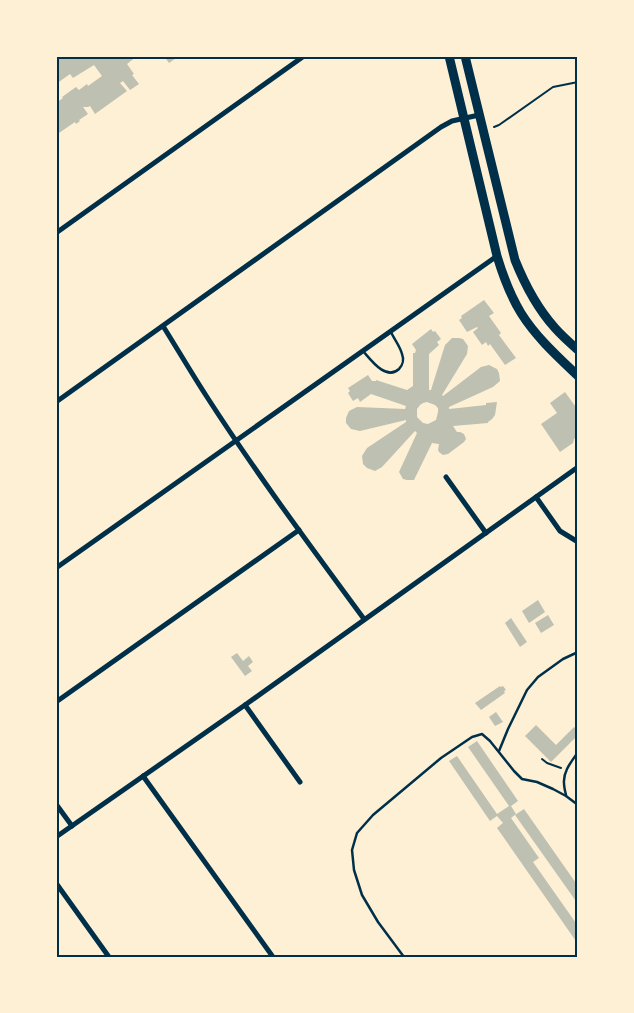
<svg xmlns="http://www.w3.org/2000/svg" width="634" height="1013" viewBox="0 0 634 1013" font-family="'Open Sans',sans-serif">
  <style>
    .building { fill: #bec0b2; fill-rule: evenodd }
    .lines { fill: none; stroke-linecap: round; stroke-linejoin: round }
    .path { stroke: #003049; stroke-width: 2 }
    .service { stroke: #003049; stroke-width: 2.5 }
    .minor { stroke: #003049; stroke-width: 5 }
    .primary { stroke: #003049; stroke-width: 9 }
    .neatline { fill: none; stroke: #003049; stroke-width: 2 }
  </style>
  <rect width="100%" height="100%" fill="#fdf0d5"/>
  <g class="building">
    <path d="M56 56H137L127 64 134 74 132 75 139 84 130 90 123 81 120 83 127 91 95 114 90 106 88 107H83L88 114 79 120 80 121 76 124 75 122 56 135V103L63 98 62 97 76 87 79 90 87 84 88 86 102 76 94 65 73 78 70 74 56 84V64L58 62 56 60Z"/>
    <path d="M164 56H179L169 63Z"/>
    <path d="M484 300 494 313 489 316 501 333 499 335 516 358 505 365 490 344 488 346 486 342 482 345 473 332 478 328 477 327 467 332 459 320 462 318 461 316Z"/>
    <path d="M431 329 433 332 435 331 441 339 437 342 439 345 429 354V390H431L445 345 452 338H459L463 339 468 346 467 354 442 395 443 396 481 367 489 365 497 369 499 373 500 381 493 387 449 407V409L486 405V403L497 402 495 415 492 419 488 422V423L453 426 457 432H460L464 434 466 439 464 442 448 454 443 455 439 452 438 450 439 444 432 443 414 480H407L403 479 399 472 417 433 415 431 382 467 375 471 367 468 363 464 362 456 367 448 406 422V420L360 431 351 429 346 423V418L349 411 357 407 405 409 406 406 371 394 360 402 358 398 353 401 348 393 350 391 348 388 368 375 372 381H376V380L407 390 413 386V353H415L416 350 412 344ZM427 402 435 405 438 408V412L436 420 428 424 423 423 417 417V409L420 405 423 403Z"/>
    <path d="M565 392 578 410V436L574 439 573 443 560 452 541 424 557 413 550 403Z"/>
    <path d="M538 600 545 612 529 623 522 611Z"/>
    <path d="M548 615 554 625 541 633 535 623Z"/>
    <path d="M511 618 527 642 520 647 505 623Z"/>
    <path d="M237 653 243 661 249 656 253 662 248 666 252 671 245 676 231 657Z"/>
    <path d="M500 686 501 687 503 686 506 690 504 691 505 693 481 710 475 703Z"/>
    <path d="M496 712 503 722 495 726 489 717Z"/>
    <path d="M536 725 556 745 574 727 578 731V735L551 762 525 736Z"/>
    <path d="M477 741 518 801 511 806 516 814 511 818 539 858 533 862 578 926V944L497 828 504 822 503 823 497 816 490 821 449 761 457 756 497 814 509 806 468 747Z"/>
    <path d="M524 809 578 886V904L515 815Z"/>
  </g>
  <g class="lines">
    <g class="path">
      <path d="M494 127 499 125 553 87 578 82"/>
      <path d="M542 759 547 763 561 768"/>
    </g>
    <g class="service">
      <path d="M363 351C371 360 386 381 399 369 403 365 404 359 402 354 400 346 394 339 391 332"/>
      <path d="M499 751 508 729 527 690 538 677 563 659 578 652"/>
      <path d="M566 795C565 791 564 787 564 783 563 771 572 761 578 752"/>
      <path d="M404 957 378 922 362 895 354 870 352 850 357 833 373 815 441 758 472 737 482 734 490 741 514 771 522 779 537 782 553 789 566 796 578 805"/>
    </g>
    <g class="minor">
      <path d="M56 233 304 56"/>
      <path d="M163 326C178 350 192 374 207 397 256 473 311 547 364 619"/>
      <path d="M56 402 441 127 452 121 479 115"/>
      <path d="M446 477 486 533"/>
      <path d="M536 497 560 531 578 542"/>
      <path d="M56 568 497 256"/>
      <path d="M56 702 299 530"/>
      <path d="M245 705 300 782"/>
      <path d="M143 776 273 957"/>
      <path d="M56 804 72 826"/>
      <path d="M56 837 245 705 578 467"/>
      <path d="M56 883 109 957"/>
    </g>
    <g class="primary">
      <path d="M449 56 497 256C503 276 510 295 521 313 536 337 557 356 578 376"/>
      <path d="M465 56 515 260C525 285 537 308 555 328 562 336 570 343 578 350"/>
    </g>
  </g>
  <rect width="634" height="1013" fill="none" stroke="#fdf0d5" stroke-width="115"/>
  <rect x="58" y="58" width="518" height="898" class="neatline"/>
</svg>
